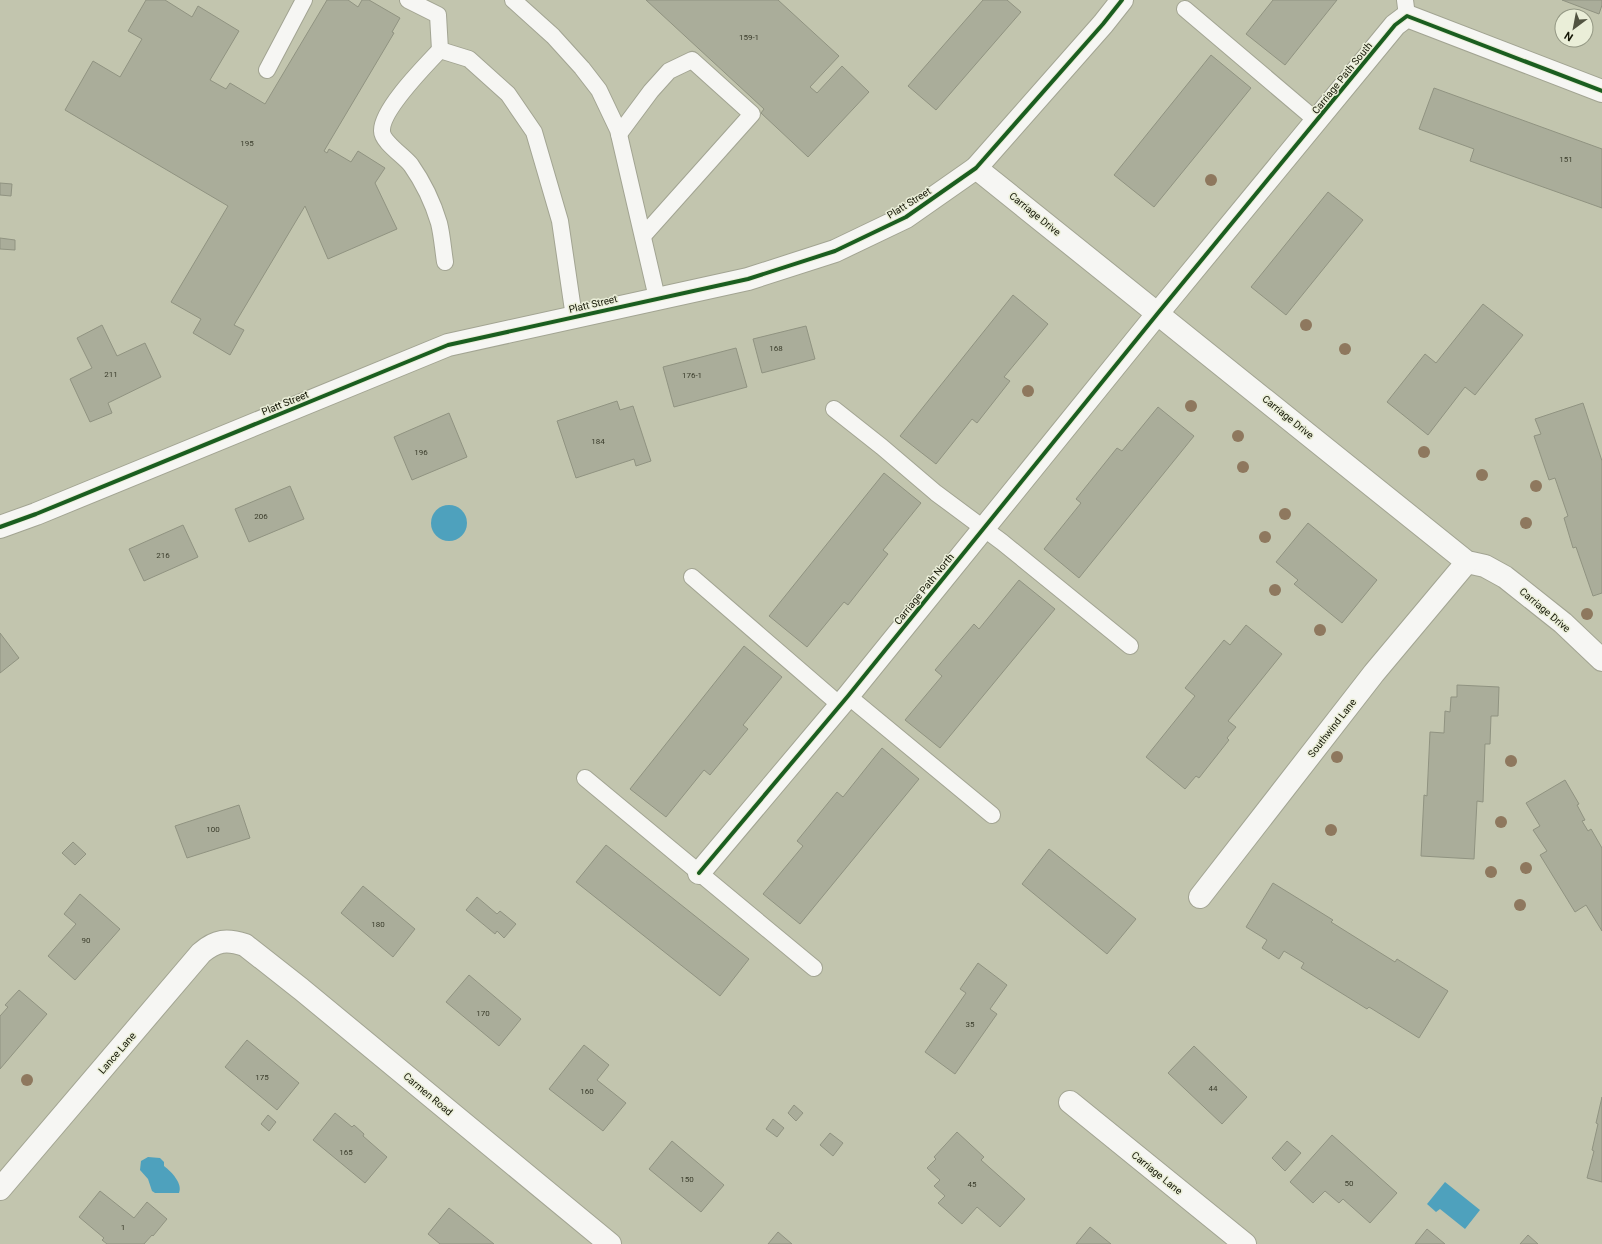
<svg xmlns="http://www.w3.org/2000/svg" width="1602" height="1244" viewBox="0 0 1602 1244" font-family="Roboto,sans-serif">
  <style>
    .water { fill: #4ea1bd }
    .building { fill: #aaad9a; stroke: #909381 }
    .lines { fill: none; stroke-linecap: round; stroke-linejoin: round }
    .service-casing { stroke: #a2a492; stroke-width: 18 }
    .minor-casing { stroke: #a2a492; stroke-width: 24 }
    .service { stroke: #f6f6f3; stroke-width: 16 }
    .minor { stroke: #f6f6f3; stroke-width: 22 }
    .cycleway-casing { stroke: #eaeed8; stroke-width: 6 }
    .cycleway { stroke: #1b5e20; stroke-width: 4 }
    .tree { fill: #8e785e }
    .labels { text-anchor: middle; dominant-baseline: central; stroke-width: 3; stroke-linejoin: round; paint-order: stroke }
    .number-label { font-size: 8px; fill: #3a3c2b }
    .street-label { font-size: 10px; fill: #141606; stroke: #eaeed8 }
  </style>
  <rect width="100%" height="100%" fill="#c2c5ae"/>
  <g class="water">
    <circle cx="449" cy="523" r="18"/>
    <path d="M148 1157 160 1158 164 1162V1166C172 1172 183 1184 179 1193H155L152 1191 148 1179 140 1170 141 1161Z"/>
    <path d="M1445 1182 1480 1210 1465 1229 1440 1209 1436 1212 1427 1204Z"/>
  </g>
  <g class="building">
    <path d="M146 0H165L192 17 198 6 239 31 210 80 226 89 230 83 265 104 327 0H348L358 7 362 0H369L400 18 392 32 394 33 324 151 327 153 329 149 351 162 358 151 385 168 375 183 397 229 328 259 305 206 234 325 244 330 230 355 193 333 201 319 171 302 228 206 65 110 93 61 120 77 142 39 128 31Z"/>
    <path d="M646 0H778L839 56 810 87 817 93 842 66 869 92 808 157 761 113 764 109Z"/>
    <path d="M983 0H1007L1021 12 936 110 908 86Z"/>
    <path d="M1273 0H1337L1285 65 1246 34Z"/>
    <path d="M1562 0H1602V5L1599 14Z"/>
    <path d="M1211 55 1251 88 1154 207 1114 175Z"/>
    <path d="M1434 88 1602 149V208L1470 161 1474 149 1419 129Z"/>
    <path d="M0 183 12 184 11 196 0 195Z"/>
    <path d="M1328 192 1363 220 1286 315 1251 287Z"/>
    <path d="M0 238 15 240V250L0 249Z"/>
    <path d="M1013 295 1048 324 1004 377 1010 381 977 423 972 419 936 464 900 436Z"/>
    <path d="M1483 304 1523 335 1475 395 1465 387 1428 435 1387 402 1425 354 1436 363Z"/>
    <path d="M102 325 117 356 145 343 161 377 108 403 112 413 90 422 70 379 92 368 77 338Z"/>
    <path d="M806 326 815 359 762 373 753 339Z"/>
    <path d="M736 348 747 387 674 407 663 367Z"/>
    <path d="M617 401 620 410 633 406 651 461 636 466 634 459 576 478 557 421Z"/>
    <path d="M1583 403 1602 461V593L1593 596 1576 547 1573 548 1564 518 1568 516 1555 478 1549 480 1534 436 1541 434 1535 419Z"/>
    <path d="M1158 407 1194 436 1079 578 1044 549 1081 503 1076 499 1117 448 1122 451Z"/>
    <path d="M449 413 467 457 412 480 394 437Z"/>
    <path d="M884 473 921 503 883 550 888 554 848 605 844 602 807 647 769 616Z"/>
    <path d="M290 486 304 519 249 542 235 509Z"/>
    <path d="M1308 523 1377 580 1342 623 1294 584 1298 580 1276 562Z"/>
    <path d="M183 525 198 557 144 581 129 549Z"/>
    <path d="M1019 580 1055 609 940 748 905 720 942 676 935 670 974 624 979 629Z"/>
    <path d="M1246 625 1282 654 1228 721 1236 727 1227 738 1229 740 1199 778 1196 776 1185 789 1146 757 1195 696 1185 688 1224 640 1230 645Z"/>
    <path d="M0 633 19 658 0 673Z"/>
    <path d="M744 646 782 677 743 725 748 729 710 775 704 770 666 817 630 789Z"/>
    <path d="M1457 685 1499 687 1498 716H1491L1490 744H1485L1483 802 1477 801 1474 859 1421 856 1424 795 1427 796 1430 732 1444 733 1445 711 1450 712 1451 697H1457Z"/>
    <path d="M882 748 919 779 800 924 763 894 803 846 797 841 837 792 843 797Z"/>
    <path d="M1565 780 1579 804 1577 805 1585 820 1582 821 1588 831 1591 829 1602 848V931L1586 905 1575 912 1540 855 1547 851 1533 830 1540 826 1526 803Z"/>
    <path d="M239 805 250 838 187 858 175 826Z"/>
    <path d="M73 842 86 854 75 865 62 853Z"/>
    <path d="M606 845 749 959 720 996 576 882Z"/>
    <path d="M1049 849 1136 919 1107 954 1022 884Z"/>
    <path d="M1273 883 1333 920 1331 922 1395 962 1397 959 1448 991 1419 1038 1369 1007 1367 1009 1301 968 1304 963 1284 951 1279 959 1262 948 1267 940 1246 927Z"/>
    <path d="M363 886 415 929 393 957 341 913Z"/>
    <path d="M80 894 120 929 75 980 48 956 76 924 64 914Z"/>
    <path d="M477 897 497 914 500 911 516 924 504 938 497 931 495 934 466 910Z"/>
    <path d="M978 963 1007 985 990 1009 997 1014 955 1074 925 1052 966 993 960 989Z"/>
    <path d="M469 975 521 1019 499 1046 446 1002Z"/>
    <path d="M19 990 47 1014 0 1069V1016L8 1007 5 1005Z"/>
    <path d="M247 1040 299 1083 277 1110 225 1067Z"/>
    <path d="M584 1045 609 1065 597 1080 626 1103 603 1131 549 1089Z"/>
    <path d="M1194 1046 1247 1097 1222 1124 1168 1073Z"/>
    <path d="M1602 1097V1182L1587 1178 1594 1151 1592 1150 1598 1124 1596 1123Z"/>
    <path d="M794 1105 803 1113 796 1121 788 1113Z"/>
    <path d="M335 1113 352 1127 354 1125 364 1134 363 1136 387 1157 365 1183 313 1140Z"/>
    <path d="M268 1115 276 1122 269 1131 261 1124Z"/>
    <path d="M773 1119 784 1128 777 1137 766 1129Z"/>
    <path d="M957 1132 984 1157 981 1160 1025 1199 1000 1227 977 1207 962 1224 938 1203 945 1196 934 1186 940 1180 927 1168 936 1159 934 1157Z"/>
    <path d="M830 1133 843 1143 833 1156 820 1145Z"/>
    <path d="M1332 1135 1397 1193 1370 1223 1343 1199 1339 1203 1325 1191 1313 1203 1290 1182Z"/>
    <path d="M672 1141 724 1185 701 1212 649 1169Z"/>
    <path d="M1287 1141 1301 1153 1285 1171 1272 1158Z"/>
    <path d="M100 1191 134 1218 147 1202 167 1219 153 1236 152 1235 144 1244H107L102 1240 104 1238 79 1217Z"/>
    <path d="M449 1208 494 1244H440L428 1234Z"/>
    <path d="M1090 1227 1111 1244H1076Z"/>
    <path d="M1427 1229 1445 1244H1415Z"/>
    <path d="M778 1232 792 1244H768Z"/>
    <path d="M1528 1235 1538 1244H1520Z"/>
  </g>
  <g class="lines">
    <g class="service-casing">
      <g id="service">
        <path d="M408 0 438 15 440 50"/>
        <path d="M513 0 553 36 582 68 599 90 618 130 657 298"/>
        <path d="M1405 0 1407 16"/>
        <path d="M1185 9 1317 121"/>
        <path d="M267 70 304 0"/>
        <path d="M619 134 651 91 669 71 692 60 752 114 643 236"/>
        <path d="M445 262C443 249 442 235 439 223 433 203 423 182 411 165 404 156 382 142 382 131 381 110 425 66 440 50L469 59 508 94 534 132 560 221 574 317"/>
        <path d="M834 409 882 447 936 493 1002 542 1130 646"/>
        <path d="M692 577 840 705"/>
        <path d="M848 696 992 815"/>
        <path d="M585 778 814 968"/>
      </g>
    </g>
    <g class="minor-casing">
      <g id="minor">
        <path d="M976 168 1467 562 1485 566 1505 577 1563 623 1602 660"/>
        <path d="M0 527 36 514 448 345 748 279 835 251 906 217 976 168 1103 24 1122 0"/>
        <path d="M699 873 848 696 1158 313 1395 25 1407 16 1602 91"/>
        <path d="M1200 897 1374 673 1467 562"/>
        <path d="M1070 1102 1245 1244"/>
        <path d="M0 1189 201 953C216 940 227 939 245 945L301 989 610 1244"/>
      </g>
    </g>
    <use href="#service" class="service"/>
    <use href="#minor" class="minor"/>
    <g class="cycleway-casing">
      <g id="cycleway">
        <path d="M0 527 36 514 448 345 748 279 835 251 906 217 976 168 1103 24 1122 0"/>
        <path d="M699 873 848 696 1158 313 1395 25 1407 16 1602 91"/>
      </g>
    </g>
    <use href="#cycleway" class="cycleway"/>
  </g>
  <g class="tree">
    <circle cx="1211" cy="180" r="6"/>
    <circle cx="1306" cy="325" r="6"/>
    <circle cx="1345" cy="349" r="6"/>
    <circle cx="1028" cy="391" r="6"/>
    <circle cx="1191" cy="406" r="6"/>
    <circle cx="1238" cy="436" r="6"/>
    <circle cx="1424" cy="452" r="6"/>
    <circle cx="1243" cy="467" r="6"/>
    <circle cx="1482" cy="475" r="6"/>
    <circle cx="1536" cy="486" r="6"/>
    <circle cx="1285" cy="514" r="6"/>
    <circle cx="1526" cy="523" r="6"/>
    <circle cx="1265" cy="537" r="6"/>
    <circle cx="1275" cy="590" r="6"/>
    <circle cx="1587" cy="614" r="6"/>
    <circle cx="1320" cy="630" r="6"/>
    <circle cx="1337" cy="757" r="6"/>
    <circle cx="1511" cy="761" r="6"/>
    <circle cx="1501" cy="822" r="6"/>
    <circle cx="1331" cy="830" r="6"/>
    <circle cx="1526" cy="868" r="6"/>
    <circle cx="1491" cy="872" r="6"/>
    <circle cx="1520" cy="905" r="6"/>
    <circle cx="27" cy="1080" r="6"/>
  </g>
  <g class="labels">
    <g class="number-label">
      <text x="749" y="37">159-1</text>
      <text x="247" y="143">195</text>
      <text x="1566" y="159">151</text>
      <text x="776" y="348">168</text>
      <text x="111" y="374">211</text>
      <text x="692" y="375">176-1</text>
      <text x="598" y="441">184</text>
      <text x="421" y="452">196</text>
      <text x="261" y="516">206</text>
      <text x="163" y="555">216</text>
      <text x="213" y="829">100</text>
      <text x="378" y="924">180</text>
      <text x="86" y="940">90</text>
      <text x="483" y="1013">170</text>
      <text x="970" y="1024">35</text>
      <text x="262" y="1077">175</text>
      <text x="1213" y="1088">44</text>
      <text x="587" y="1091">160</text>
      <text x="346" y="1152">165</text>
      <text x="687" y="1179">150</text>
      <text x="1349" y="1183">50</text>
      <text x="972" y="1184">45</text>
      <text x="123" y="1227">1</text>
    </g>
    <g class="street-label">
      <text transform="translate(1342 78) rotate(-51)">Carriage Path South</text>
      <text transform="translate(909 203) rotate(-32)">Platt Street</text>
      <text transform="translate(1035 214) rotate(39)">Carriage Drive</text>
      <text transform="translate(593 304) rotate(-13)">Platt Street</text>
      <text transform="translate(285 403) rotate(-22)">Platt Street</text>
      <text transform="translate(1288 417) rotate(39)">Carriage Drive</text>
      <text transform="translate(924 589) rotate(-51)">Carriage Path North</text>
      <text transform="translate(1545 610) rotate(40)">Carriage Drive</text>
      <text transform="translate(1332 728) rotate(-52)">Southwind Lane</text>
      <text transform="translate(117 1053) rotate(-49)">Lance Lane</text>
      <text transform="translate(428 1094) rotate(40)">Carmen Road</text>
      <text transform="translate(1157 1173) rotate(39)">Carriage Lane</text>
    </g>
  </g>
  <g transform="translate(1574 28) rotate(212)"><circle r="19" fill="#eaeed8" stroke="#949884"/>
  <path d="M0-3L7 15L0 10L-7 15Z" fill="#515341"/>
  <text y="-6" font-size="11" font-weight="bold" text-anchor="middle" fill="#141606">N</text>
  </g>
</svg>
